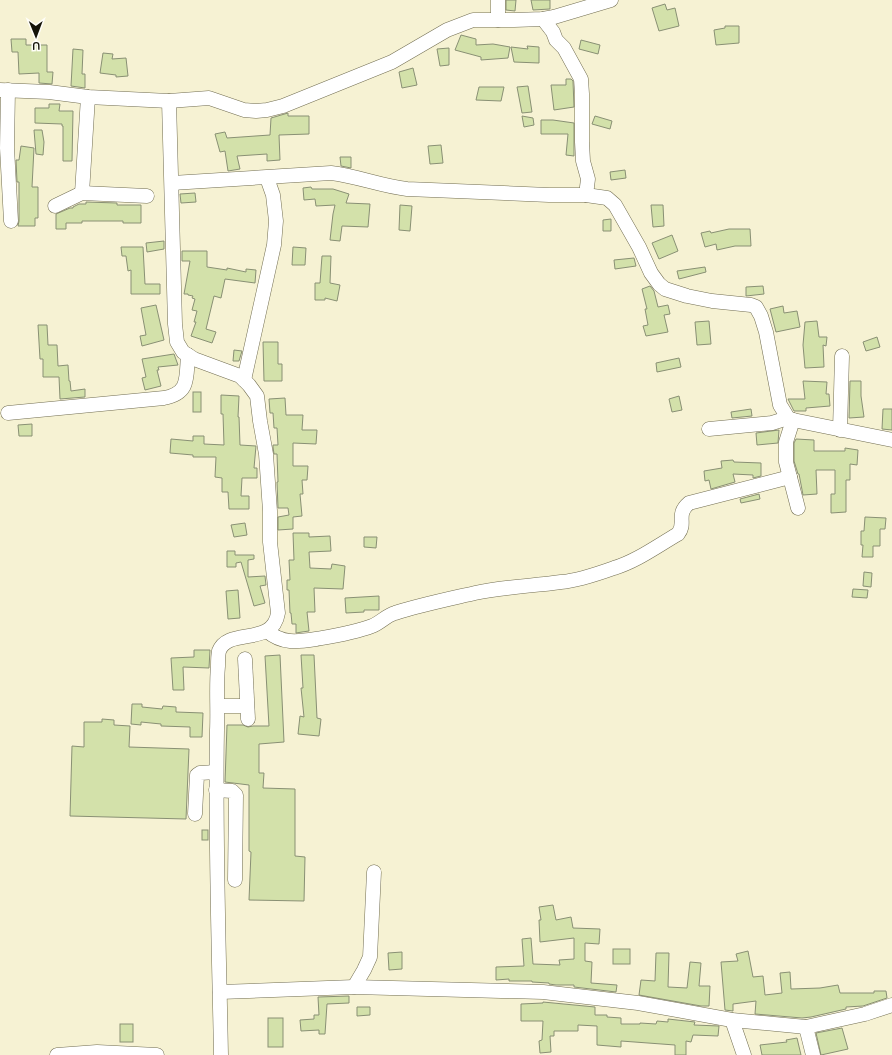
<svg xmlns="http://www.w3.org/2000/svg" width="892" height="1055" viewBox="0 0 892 1055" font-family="Mulish,sans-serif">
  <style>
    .building { fill: #d3e1aa; stroke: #899074 }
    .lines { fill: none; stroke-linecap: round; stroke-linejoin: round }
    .minor-casing { stroke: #726e52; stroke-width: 15 }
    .minor { stroke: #fff; stroke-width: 14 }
  </style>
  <rect width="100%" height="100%" fill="#f6f2d3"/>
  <g class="building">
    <path d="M506 0H516L515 11 506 10Z"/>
    <path d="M531 0H550V9L533 10Z"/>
    <path d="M665 4 667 10 675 8 679 26 659 31 652 8Z"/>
    <path d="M725 26H739V43L716 45 714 30 725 28Z"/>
    <path d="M461 35 476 39V45L493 44 510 47 508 58 481 60V57L455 50Z"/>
    <path d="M11 39H26V45H47V72H53L52 84 39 83V73L19 74 18 52H12Z"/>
    <path d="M581 40 600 45 598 54 579 49Z"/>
    <path d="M527 46 539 47V63L514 62 511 47 528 49Z"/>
    <path d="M449 48V65L440 66 437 49Z"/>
    <path d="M73 49 83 50 82 74H85V88L71 86Z"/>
    <path d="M103 53 113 54 112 59 126 58 128 76 116 77V75L100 73Z"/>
    <path d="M413 68 417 85 402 88 399 72Z"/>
    <path d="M566 79H571L573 81 574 107 554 110 551 85H566Z"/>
    <path d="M528 86 532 112 522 113 517 87Z"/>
    <path d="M479 87H504L501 101 476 100Z"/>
    <path d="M49 104H60L59 111H73L72 161H63V126H62V124L35 123V108H49Z"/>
    <path d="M288 113V116H309V134L279 135 280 160 267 161V154L237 156 240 169 228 171 225 151 220 152 215 134 225 132 227 138 270 135 271 118Z"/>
    <path d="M522 116 533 118 534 125 524 127Z"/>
    <path d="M595 116 612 121 610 129 592 124Z"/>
    <path d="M541 120H553L574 123V156L566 155 568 134H541Z"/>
    <path d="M34 130H42L44 142 43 155 36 154Z"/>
    <path d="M441 145 443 163 430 164 428 146Z"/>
    <path d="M21 146 34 148 32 187H38V218H35V226H18L19 221V182H17L16 160H19Z"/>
    <path d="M340 157H351V168L341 166Z"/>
    <path d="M625 170 626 178 611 180 610 172Z"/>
    <path d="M311 187 312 189H333L349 194 346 203 370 204 368 227 342 226 340 241 330 240 333 214 335 205 316 206 315 199 304 200 303 188Z"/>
    <path d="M195 193 196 202 181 203 180 194Z"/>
    <path d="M86 202 117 203V205H141V223H123V221H82V223H66V229H56V214L70 208H73V207L79 204H86Z"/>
    <path d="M400 205 412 206 410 231 399 230Z"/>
    <path d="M651 205H663L664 226 653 227Z"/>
    <path d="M611 219V231H603V220Z"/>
    <path d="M729 229H750L751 246H735L717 250 716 244 705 247 701 233 710 231 711 233Z"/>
    <path d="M672 235 678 251 659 259 652 243Z"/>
    <path d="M164 241V249L147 252 146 243Z"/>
    <path d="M121 247H143L145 284H160V294H131V270L128 271 126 256H122Z"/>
    <path d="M293 247 306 248 305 265H292Z"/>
    <path d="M182 251H207V267L227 270V268L246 272V269L256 270 255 283 225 279 221 298 214 296 206 329 216 332 212 343 191 336 196 322H194L197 311 192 310 195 299 192 298 193 296 188 295V294H184L190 261H182Z"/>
    <path d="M322 256H331L330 283 340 285 337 301 325 298V300H315V283H320Z"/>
    <path d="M634 258 636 266 615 269 614 260Z"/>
    <path d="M705 267 706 272 679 279 677 271Z"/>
    <path d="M650 286 654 291 658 307 668 305 670 314 664 315 668 332 646 336 643 326 648 325 645 309H647L642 289Z"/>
    <path d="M763 286 764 294 746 296V287Z"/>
    <path d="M156 305 164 340 142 346 140 336 146 335 141 308Z"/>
    <path d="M783 306 784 313 797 311 800 327 776 332 770 309Z"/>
    <path d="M709 321 711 344 697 345 695 322Z"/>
    <path d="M817 321 819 337H827L826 346 823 345 824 367 805 368 803 345 805 322Z"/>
    <path d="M38 325H47L48 345H57L58 366 68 365 69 381H70L71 391 85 389V397L60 399 59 377H43V359H40Z"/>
    <path d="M877 337 880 347 866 351 863 342Z"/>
    <path d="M263 342H278V364H282V381H264Z"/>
    <path d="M234 350 242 351 239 361H233Z"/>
    <path d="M174 354 178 365 158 367 159 370H157L161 386 145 390 142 378 146 377 142 359Z"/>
    <path d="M679 358 681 367 657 372 656 363Z"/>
    <path d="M803 381 827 382 826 394H829L830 406 806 408V411H794L788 399H805Z"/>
    <path d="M850 381H861V396L864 417 849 418Z"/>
    <rect x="193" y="392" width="8" height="20"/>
    <path d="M221 395 239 396 238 417H239L240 445 256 446 254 468H257V478H242L241 496H249V509H229L228 492H222V478L215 477 216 457H193V455L170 453 171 439 193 441V436H204V444L224 445 223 414H221Z"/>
    <path d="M679 396 682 410 672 412 669 399Z"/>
    <path d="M285 398 286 415H303L302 430H317L316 444 293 443V466H308L307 480H302L303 494H300L302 516 293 517V529L278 530V517L289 515 288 508H278L277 482H278L277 454H274L273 447V445H278L277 428H274L273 413H270L269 399Z"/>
    <path d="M751 409 752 416 732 418 731 412Z"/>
    <path d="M883 409H892V430L882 429Z"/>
    <path d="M32 424V436H19L18 425Z"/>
    <path d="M779 430 778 443 757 445 756 433Z"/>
    <path d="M796 439 814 440V451H845V448L858 450 857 465 850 464V480H846V512L831 513V494H835V470H816L817 494 803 495 799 474H798L794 461V443Z"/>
    <path d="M733 460 734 462 761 463V476L753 478V475L733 474 735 482 711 489 709 480 705 481 704 471 722 468 721 461Z"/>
    <path d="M759 494 760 499 741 503 740 499Z"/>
    <path d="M865 517 886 518 885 529H880V546H873V557H862L863 545H861V531H864Z"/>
    <path d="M245 523 247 535 234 537 231 525Z"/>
    <path d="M293 533H309V537L330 536 331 551 309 552 310 568 331 569 332 564 345 566 343 589 314 588 315 612H307L309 631 302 632 296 633V624H292L291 613H290L289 590H287V580H290L289 560H294Z"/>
    <path d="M364 537H377L376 548 364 547Z"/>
    <path d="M227 551H235V555H254V559L248 560V577L265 576 266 585 260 586 265 603 254 606 241 562 236 563V567H227Z"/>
    <path d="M864 572 872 573 871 587 863 586Z"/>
    <path d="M853 589 868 590 867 598 852 597Z"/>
    <path d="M238 590 240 618 228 619 226 591Z"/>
    <path d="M379 596V610H364V612L346 613 345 598Z"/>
    <path d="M194 650H210L209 668 183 667 184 690H173L171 658 194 657Z"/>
    <path d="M280 655 284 742 259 744V773H264L263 788 295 789V856L305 857 304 901 249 900 251 852 249 851V785L225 782 227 725H243L248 727 253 726H269L265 656Z"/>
    <path d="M301 655H314L317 718 321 719 319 736 298 734 300 716 304 717 301 688H303Z"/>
    <path d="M132 704H142V707L162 709 163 706 176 707V712L203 713 202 737H190V727L161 726V724L141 722V725L131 724Z"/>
    <path d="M102 719 114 720V725L130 726 129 747 189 749 186 819 70 816 72 746 84 747V722H102Z"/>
    <rect x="202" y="830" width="6" height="10"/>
    <path d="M553 905 556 920 571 917 573 928 600 929 599 944 585 943V961L592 962 591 983 617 985 616 992 574 987V985H556L549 984V983L532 982V981H509V979L496 980V967L524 966 522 939 531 938 533 964 560 965 559 960 574 959V938L540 942 539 920H541L539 907Z"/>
    <rect x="613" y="949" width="17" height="15"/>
    <path d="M748 951 753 977 763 976 765 995 782 993 780 973 790 972 791 989 820 988 838 985 840 993H874V991H886L887 998 863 1006 846 1007V1009L811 1017 802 1018 755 1014 756 1001 733 1004V1011L725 1010 721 962 738 961 736 954Z"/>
    <path d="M402 952V969L389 970 388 953Z"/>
    <path d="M656 953H669L668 987 687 988 690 962 701 963 699 986H710L709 1006H701L639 995 641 980 655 981Z"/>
    <path d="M349 996V1003L327 1004 325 1034H319V1030L301 1031 300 1020 314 1019V1015H319L318 997Z"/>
    <path d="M543 1002 595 1007V1015H607V1017L621 1018V1024H640V1023L656 1024 657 1021 668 1022V1019L695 1022 694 1025 719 1026 718 1036 693 1035 691 1042 686 1041V1055H675V1045L621 1041V1047L597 1045V1026L578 1025V1031H554V1036H550L551 1052 540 1053 539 1041 542 1040 543 1021H521V1004L543 1003Z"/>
    <path d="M357 1007H370V1015L357 1016Z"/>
    <rect x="268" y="1018" width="15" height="29"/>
    <rect x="120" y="1024" width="13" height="18"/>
    <path d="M842 1028 848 1049 821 1055 816 1033Z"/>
    <path d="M797 1038 801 1055H762L760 1045 787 1042 786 1040Z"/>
  </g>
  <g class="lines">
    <g class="minor-casing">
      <g id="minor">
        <path d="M498 0V20"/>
        <path d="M543 19 553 32 556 40 564 48 581 79 582 94V142L583 161 588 179 586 195"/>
        <path d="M0 90 49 92 88 97 169 101 209 98 244 110 256 111 267 110 283 106 392 62 447 30 473 20H514L543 19 554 17 611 0"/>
        <path d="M8 90 7 148 11 221"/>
        <path d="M169 101 175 324 177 342 183 352 194 359 240 376 249 385 257 396 260 421 266 454 270 511V542L278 613C273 647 228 627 219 651 218 656 218 662 218 666 216 687 218 709 217 730 215 838 219 947 221 1055"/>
        <path d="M172 183 331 173C357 176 381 186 407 189L549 195H586L607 198 615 205 639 247 651 273 659 284 665 289 687 296 712 301 751 305 756 307 761 316 766 332 780 405 788 418 793 420 892 440"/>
        <path d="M82 193 88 97"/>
        <path d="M55 206 82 193 147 196"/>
        <path d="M244 380 274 245 276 221 273 195 267 178"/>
        <path d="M8 413 164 398C190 393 186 378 188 355"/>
        <path d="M793 420 786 442V462L798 508"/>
        <path d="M709 429 772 423 788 418"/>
        <path d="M840 430 842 356"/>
        <path d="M267 631C282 644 297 642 316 639 334 636 354 633 372 626 380 623 387 615 395 613 420 605 449 599 475 593 503 587 532 586 561 582 576 581 600 573 614 568 637 561 657 546 678 534 687 523 675 515 689 503L790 477"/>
        <path d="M245 659 248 719"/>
        <path d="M218 706H247"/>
        <path d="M216 790 232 791 236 795 235 880"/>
        <path d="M195 814 197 775 200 773 216 772"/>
        <path d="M354 987 364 970 370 957 374 872"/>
        <path d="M220 992 354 987 543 992 638 1003 732 1020 806 1027 865 1014 892 1005"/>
        <path d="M732 1020 744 1055"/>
        <path d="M806 1027 813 1055"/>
        <path d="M57 1055 97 1052 157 1055"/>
      </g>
    </g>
    <use href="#minor" class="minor"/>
  </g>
  <g transform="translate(36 36) rotate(179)" stroke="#fffef8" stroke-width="3" paint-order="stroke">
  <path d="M0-3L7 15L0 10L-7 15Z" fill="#151409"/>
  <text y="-6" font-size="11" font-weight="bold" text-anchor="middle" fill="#151409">U</text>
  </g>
</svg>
